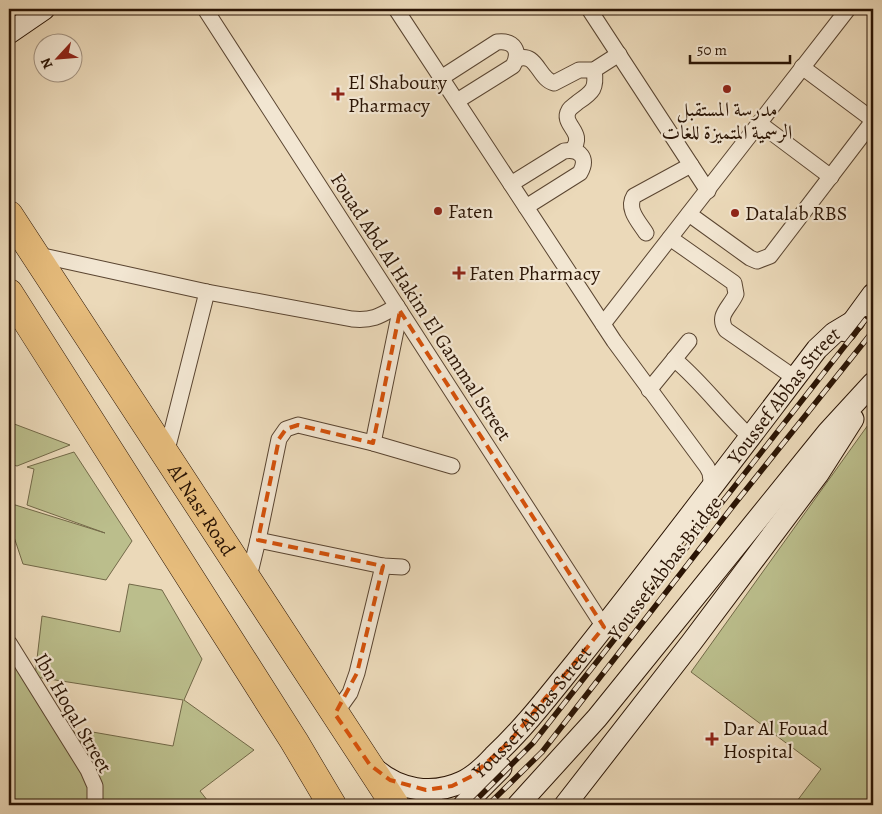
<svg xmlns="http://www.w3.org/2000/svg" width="882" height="814" viewBox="0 0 882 814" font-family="Alegreya,Amiri,serif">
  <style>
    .green { fill: #bbbe8c; stroke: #726948; fill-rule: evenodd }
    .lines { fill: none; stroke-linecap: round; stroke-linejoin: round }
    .street-casing { stroke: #5a4531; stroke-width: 17 }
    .secondary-casing { stroke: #2a1404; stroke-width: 23 }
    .highway-casing { stroke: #2a1404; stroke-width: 29 }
    .street { stroke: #f2e6d2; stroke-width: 15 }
    .secondary { stroke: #f2e6d2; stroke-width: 21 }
    .highway { stroke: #e6bc7c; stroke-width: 28 }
    .rail-casing { stroke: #2a1404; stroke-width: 5.5 }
    .rail { stroke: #f2e6d2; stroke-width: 4; stroke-dasharray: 11; stroke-linecap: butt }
    .marked { fill: none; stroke: #d5520b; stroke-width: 4; stroke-dasharray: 10 6; stroke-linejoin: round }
    .poi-dot { fill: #8f2418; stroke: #f2e6d2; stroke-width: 2 }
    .labels { text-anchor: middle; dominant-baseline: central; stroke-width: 4.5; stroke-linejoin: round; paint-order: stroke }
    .poi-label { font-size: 20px; fill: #2a1404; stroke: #f2e6d2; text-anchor: start }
    .street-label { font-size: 20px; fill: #2a1404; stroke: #f2e6d2 }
  </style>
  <rect width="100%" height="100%" fill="#ebd9b9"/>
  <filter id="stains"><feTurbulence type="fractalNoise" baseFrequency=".004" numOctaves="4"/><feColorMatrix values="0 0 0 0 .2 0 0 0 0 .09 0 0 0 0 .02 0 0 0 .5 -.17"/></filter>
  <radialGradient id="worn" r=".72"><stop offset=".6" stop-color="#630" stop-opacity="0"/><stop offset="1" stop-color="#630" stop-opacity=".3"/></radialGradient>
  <g class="green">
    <path d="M873 418V805H794L821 769 691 672Z"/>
    <path d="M9 422 70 445 17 466 9 464Z"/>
    <path d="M74 452 132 541 106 580 23 564 9 522V503L105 533 27 505 34 469 27 467Z"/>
    <path d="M129 584 162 590 202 659 184 700 254 750 200 791 211 805H9V639L35 676 42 616 120 632ZM36 677 183 700 173 746 81 730 88 752Z"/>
  </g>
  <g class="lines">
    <g class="street-casing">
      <g id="street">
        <path d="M205 9 604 627"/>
        <path d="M396 9 614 341 707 467 710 473 712 488"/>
        <path d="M589 9 708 191"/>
        <path d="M517 59C537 51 538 79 554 83L579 70H594L619 54"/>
        <path d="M802 67 873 120"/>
        <path d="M441 78 497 42C514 40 521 51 513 66L457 101"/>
        <path d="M759 123 831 177"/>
        <path d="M572 150C587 132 560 125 569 110 571 107 575 105 578 102 593 92 597 88 594 70"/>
        <path d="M511 184 564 151C581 148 588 159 580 173L526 207"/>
        <path d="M689 214 750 258 757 261 770 256 873 121"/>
        <path d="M646 233C639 222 626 209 634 196L691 165"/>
        <path d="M670 238 734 283 736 294C730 308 716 315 726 330L795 378"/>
        <path d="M34 254 207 292 352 319C373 321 380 316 397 306"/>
        <path d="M603 324 848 9"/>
        <path d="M674 359C702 382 723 412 750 437"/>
        <path d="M649 390 689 341"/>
        <path d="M373 443 400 311"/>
        <path d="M166 454 207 292"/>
        <path d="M258 540 383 566 402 567"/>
        <path d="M248 581 258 540 279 439 286 429 298 425 373 443 452 466"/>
        <path d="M9 643 88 770 95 786V805"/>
        <path d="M335 714 350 693 357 673 383 566"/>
      </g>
    </g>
    <g class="secondary-casing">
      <g id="secondary">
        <path d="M9 33 44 9"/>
        <path d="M846 331 873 294"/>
        <path id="s1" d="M374 768C398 790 432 796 462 782 475 776 485 766 494 756 525 727 550 694 576 662 658 559 737 454 817 349L834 333 854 321"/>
        <path d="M464 805 501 768"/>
        <path d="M518 805 597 718 828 432 873 383"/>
        <path d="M565 805 691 643 818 474 853 419"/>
      </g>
    </g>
    <g class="highway-casing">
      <g id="highway">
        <path id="s2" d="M9 215 395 805"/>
        <path d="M9 293 294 741 332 805"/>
      </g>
    </g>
    <use href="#street" class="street"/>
    <use href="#secondary" class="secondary"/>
    <use href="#highway" class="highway"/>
    <g class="rail-casing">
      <g id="rail">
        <path d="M471 805 533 743 866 319"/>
        <path d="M488 805 542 752 733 506 873 331"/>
      </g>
    </g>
    <use href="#rail" class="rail"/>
  </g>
  <path class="marked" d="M400 311 604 627 509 742 472 776 452 786 426 790 390 780 370 765 335 714 357 673 383 566 258 540 279 439 286 429 298 425 373 443Z"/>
  <g class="poi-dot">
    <circle cx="727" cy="89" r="5"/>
    <path d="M335.5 86.5h5v5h5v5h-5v5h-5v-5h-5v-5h5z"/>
    <circle cx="438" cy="211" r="5"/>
    <circle cx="735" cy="213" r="5"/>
    <path d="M456.5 265.5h5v5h5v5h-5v5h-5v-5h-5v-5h5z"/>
    <path d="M709.5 731.5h5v5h5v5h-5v5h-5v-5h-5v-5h5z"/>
  </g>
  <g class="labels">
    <g class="poi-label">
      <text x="348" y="82">El Shaboury<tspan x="348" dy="23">Pharmacy</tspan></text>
      <text x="727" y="109" text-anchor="middle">مدرسة المستقبل<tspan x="727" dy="23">الرسمية المتميزة للغات</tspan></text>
      <text x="448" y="211">Faten</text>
      <text x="745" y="213">Datalab RBS</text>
      <text x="469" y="273">Faten Pharmacy</text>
      <text x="723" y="728">Dar Al Fouad<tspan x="723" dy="23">Hospital</tspan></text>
    </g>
    <g class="street-label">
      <text transform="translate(421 307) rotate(57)">Fouad Abd Al Hakim El Gammal Street</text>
      <text stroke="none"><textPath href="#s1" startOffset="599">Youssef Abbas Street</textPath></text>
      <text stroke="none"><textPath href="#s2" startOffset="352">Al Nasr Road</textPath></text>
      <text transform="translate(665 568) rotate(-53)">Youssef Abbas Bridge</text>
      <text stroke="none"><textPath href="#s1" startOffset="194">Youssef Abbas Street</textPath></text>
      <text transform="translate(73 713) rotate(60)">Ibn Hoqal Street</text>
    </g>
  </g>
  <rect width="882" height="814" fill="none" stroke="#ebd9b9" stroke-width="30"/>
  <rect x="10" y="10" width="862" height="794" fill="none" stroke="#2a1404" stroke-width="2.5"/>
  <rect x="15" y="15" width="852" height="784" fill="none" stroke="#2a1404"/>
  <g transform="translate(58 58) rotate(244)"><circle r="24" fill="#f2e6d2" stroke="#a29280"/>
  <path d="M0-4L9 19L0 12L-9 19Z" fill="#8f2418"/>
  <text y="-8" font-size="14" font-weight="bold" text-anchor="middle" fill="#2a1404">N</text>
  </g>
  <path d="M690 55v8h100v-8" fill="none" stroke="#2a1404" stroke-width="2.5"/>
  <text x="697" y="55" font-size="15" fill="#2a1404" stroke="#f2e6d2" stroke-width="4" paint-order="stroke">50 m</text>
  <rect width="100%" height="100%" filter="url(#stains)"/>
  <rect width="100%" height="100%" fill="url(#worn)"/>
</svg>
